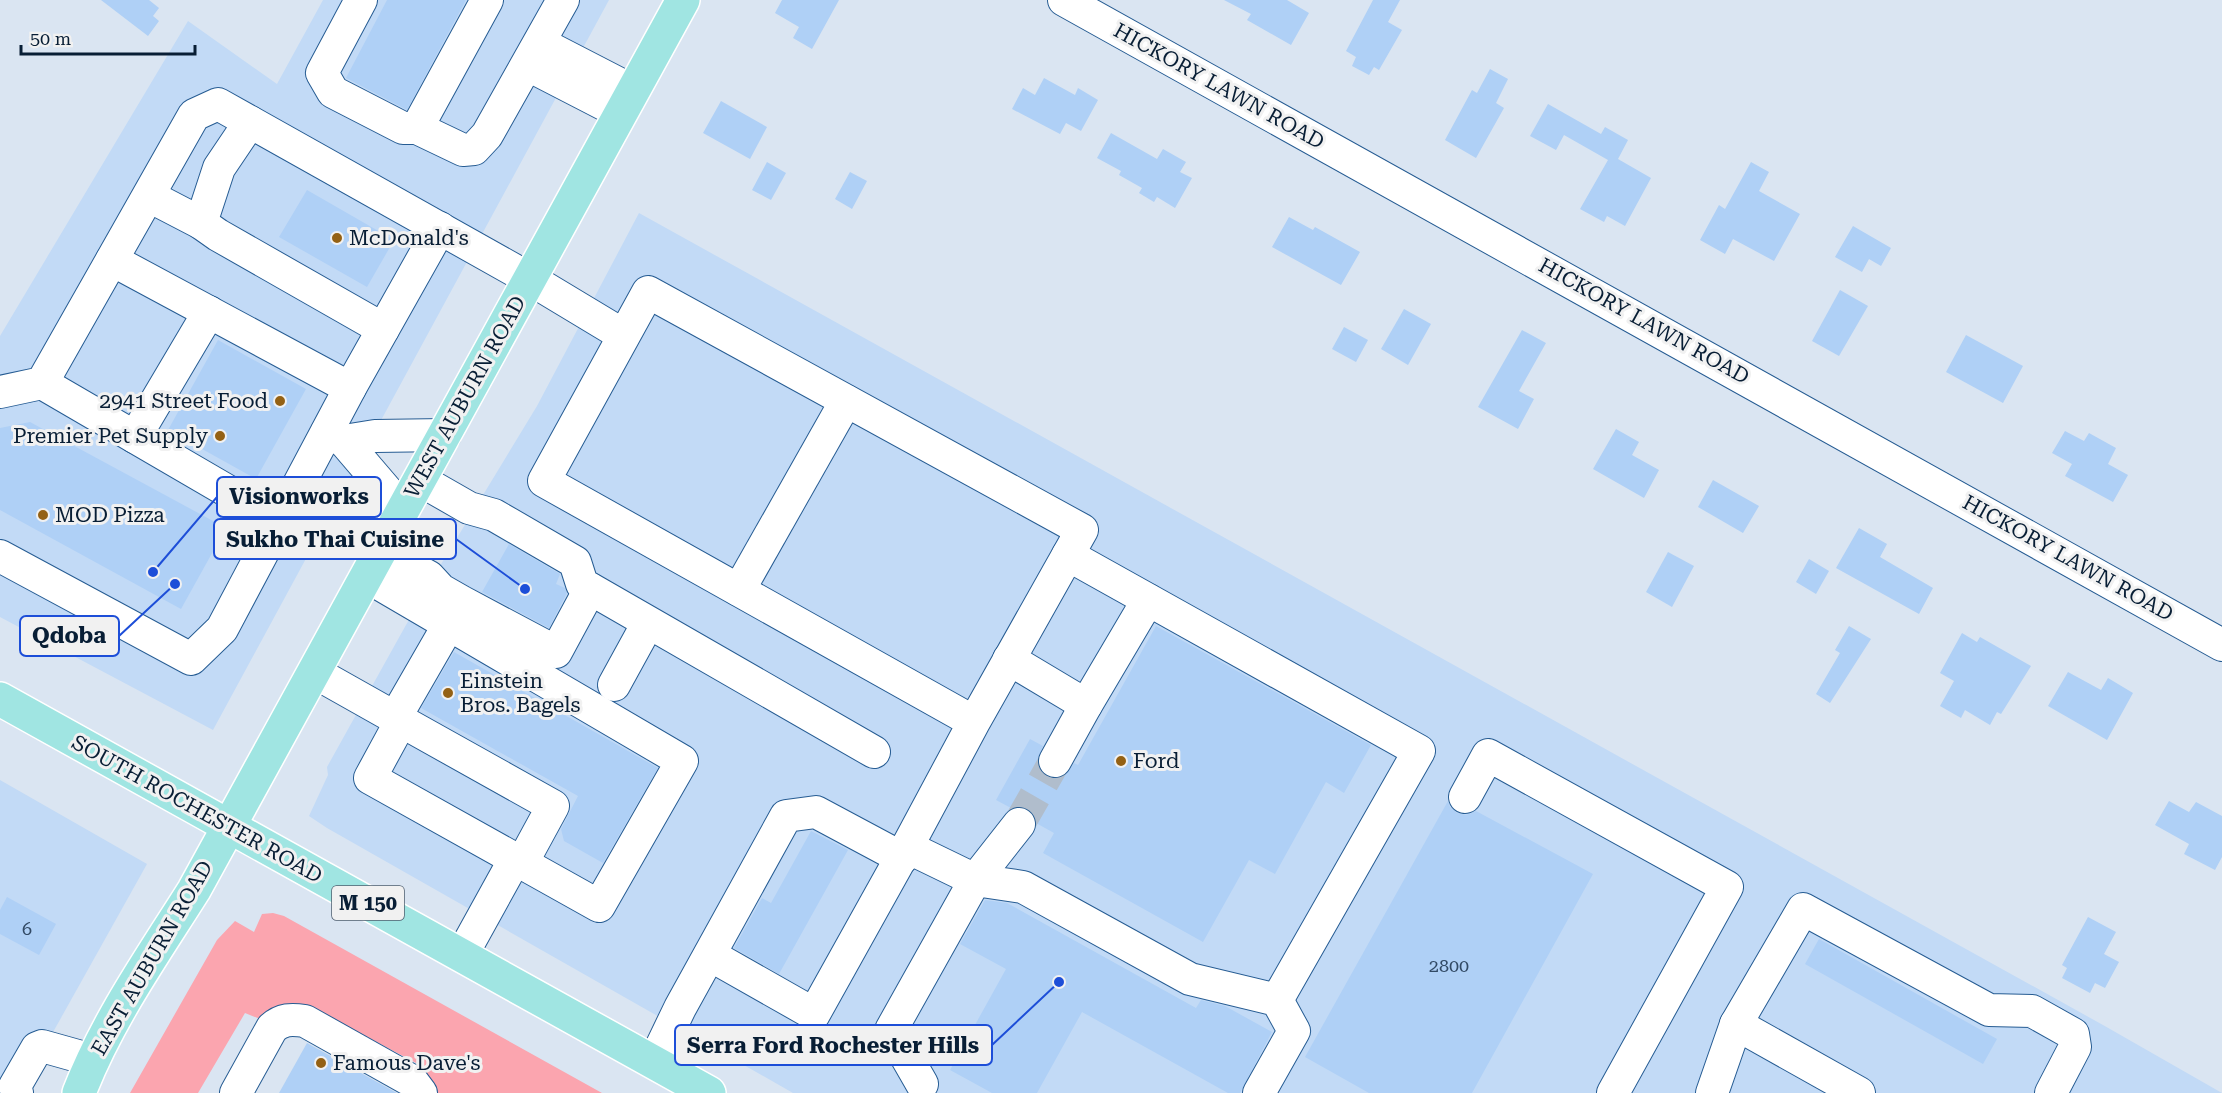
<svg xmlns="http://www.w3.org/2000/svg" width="2222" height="1093" viewBox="0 0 2222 1093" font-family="'Roboto Serif',serif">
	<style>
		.built { fill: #c2daf6 }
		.green { fill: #fba5af }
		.building { fill: #afd0f6 }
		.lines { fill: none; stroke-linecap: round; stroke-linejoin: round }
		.minor-tunnel { stroke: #b0bdcc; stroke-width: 32; stroke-dasharray: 32 16; stroke-linecap: butt }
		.minor-casing { stroke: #265c93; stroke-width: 34 }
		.major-casing { stroke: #fff; stroke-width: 36 }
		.minor { stroke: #fff; stroke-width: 32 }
		.major { stroke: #a0e5e2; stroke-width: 33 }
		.poi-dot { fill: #946114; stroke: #f1f1f1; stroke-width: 2 }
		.labels { text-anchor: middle; stroke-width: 6; stroke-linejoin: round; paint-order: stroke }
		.number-label { font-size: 18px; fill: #324a65 }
		.shield { fill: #f1f1f1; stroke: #4e5d6d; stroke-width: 1.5 }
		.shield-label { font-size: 20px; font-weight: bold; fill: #081e35 }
		.street-label { font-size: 21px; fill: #081e35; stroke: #f1f1f1 }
		.poi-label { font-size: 21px; fill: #081e35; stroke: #f1f1f1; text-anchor: start }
		.leader { fill: none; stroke: #1d4ed8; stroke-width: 2 }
		.callout-dot { fill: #1d4ed8; stroke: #f1f1f1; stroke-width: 2 }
		.callout { fill: #f1f1f1; stroke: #1d4ed8; stroke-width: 2 }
		.callout-label { font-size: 22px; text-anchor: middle; font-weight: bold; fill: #081e35 }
	</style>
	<rect width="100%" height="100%" fill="#dae5f2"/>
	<!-- built -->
	<g class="built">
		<polygon points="323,0 609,0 213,730 0,617 0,336 188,21 277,84"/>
		<polygon points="639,213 2103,1025 2222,1093 793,1093 327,828 309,816 328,775 327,767 426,589 537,406"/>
		<polygon points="0,780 147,864 19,1093 0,1093"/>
	</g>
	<!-- green -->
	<polygon class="green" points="273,913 284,916 602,1093 437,1093 418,1064 316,1010 294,1004 281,1007 260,1019 245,1013 198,1093 130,1093 217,940 235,921 254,932 262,914"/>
	<!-- building -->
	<g class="building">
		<polygon points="101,0 149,0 159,8 153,16 159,21 148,36"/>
		<polygon points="387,0 466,0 407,110 346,78"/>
		<polygon points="782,0 839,0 812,49 793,38 799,27 775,13"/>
		<polygon points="1224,0 1287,0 1309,13 1291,45 1247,20 1251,14"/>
		<polygon points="1373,0 1400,0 1388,22 1402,30 1379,70 1374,67 1369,75 1352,66 1356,57 1346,51"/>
		<polygon points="1490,69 1508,79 1496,103 1504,108 1476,158 1445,140 1472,90 1477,93"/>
		<polygon points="1044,78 1075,95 1078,88 1098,100 1081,131 1066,123 1060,134 1012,109 1023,88 1035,95"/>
		<polygon points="721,101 767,127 750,159 703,133"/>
		<polygon points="1548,104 1601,134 1605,127 1628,140 1618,159 1651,178 1625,226 1607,216 1604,222 1580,209 1608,160 1564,135 1556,150 1530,136"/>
		<polygon points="1111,133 1157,159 1163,149 1186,162 1180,172 1192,178 1175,208 1157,197 1154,202 1139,193 1142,188 1119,175 1121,171 1097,158"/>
		<polygon points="767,162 786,173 771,200 752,190"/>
		<polygon points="1751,162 1769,172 1759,191 1800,214 1774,261 1733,239 1725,254 1700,240 1719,205 1725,209"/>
		<polygon points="850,172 867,181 852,209 835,199"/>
		<polygon points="307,190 394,240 367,287 279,237"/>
		<polygon points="1289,217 1313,230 1315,227 1360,252 1341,285 1272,247"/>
		<polygon points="1853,226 1891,248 1881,266 1869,259 1862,272 1835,257"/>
		<polygon points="1840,290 1868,306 1839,356 1812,341"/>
		<polygon points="1404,309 1431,324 1408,365 1381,349"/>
		<polygon points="1344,327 1368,340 1356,362 1332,349"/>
		<polygon points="1522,330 1546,343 1519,391 1534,399 1518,429 1478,407"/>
		<polygon points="1966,335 2023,366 2003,403 1946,372"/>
		<polygon points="218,340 306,389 256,479 168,430"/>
		<polygon points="30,422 226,528 181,609 0,510 0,428"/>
		<polygon points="1616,429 1639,442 1632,455 1659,470 1644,498 1593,469"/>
		<polygon points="2065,431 2084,441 2089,433 2116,448 2108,464 2128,475 2113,502 2065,476 2072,464 2052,453"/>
		<polygon points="1713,480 1759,506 1743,533 1698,507"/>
		<polygon points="1859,528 1887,544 1880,557 1933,588 1919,614 1836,568"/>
		<polygon points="509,544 560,574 556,584 565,588 567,593 549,628 482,592"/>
		<polygon points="1668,552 1694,566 1672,607 1646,592"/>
		<polygon points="1809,559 1829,571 1816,594 1796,582"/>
		<polygon points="1156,626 1371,745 1344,793 1326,782 1275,874 1249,860 1203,942 1043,853 1054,833 1036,823 1035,817 1030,810 1021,806 1011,808 996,800 1030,739 1043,746 1037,762 1040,771 1046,776 1055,779 1064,777 1074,763 1078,765"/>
		<polygon points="1849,626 1871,639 1830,703 1816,694 1840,653 1835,650"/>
		<polygon points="1962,633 1977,642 1980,637 2031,666 2001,714 1997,712 1990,725 1965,710 1961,718 1940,706 1954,681 1940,673"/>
		<polygon points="454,652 658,768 603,863 564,841 561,829 578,796 421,708"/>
		<polygon points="2068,672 2101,690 2108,678 2133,693 2107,740 2048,706"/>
		<polygon points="1448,801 1450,807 1457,813 1466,815 1476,811 1593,874 1472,1093 1369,1093 1305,1057"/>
		<polygon points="2169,801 2189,812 2196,802 2222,816 2222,857 2215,870 2184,854 2189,844 2155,825"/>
		<polygon points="811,831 848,850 779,974 734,948 762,898 771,903"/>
		<polygon points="7,897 56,924 39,955 0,934 0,910"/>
		<polygon points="985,900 1007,903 1196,1008 1201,1000 1225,1006 1272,1032 1240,1093 1228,1093 1082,1012 1037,1093 992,1093 950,1070 1006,969 960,944"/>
		<polygon points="2088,917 2116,932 2104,954 2119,962 2105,988 2095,983 2090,993 2062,978 2067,968 2062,965"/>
		<polygon points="1819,939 1997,1039 1983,1064 1805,964"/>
		<polygon points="307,1043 397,1093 279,1093"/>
	</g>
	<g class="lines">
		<!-- minor-tunnel -->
		<polyline class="minor-tunnel" points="1019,824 1055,761"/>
		<!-- minor casing -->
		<g class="minor-casing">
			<g id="minor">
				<polyline points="361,0 322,73 333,92 403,128 417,128"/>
				<polyline points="487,0 417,128 463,150 474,149 487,135 563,0"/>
				<polyline points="1064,0 2222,645"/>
				<polyline points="540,43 633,91"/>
				<polyline points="528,65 621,113"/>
				<polyline points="250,122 219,168 201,223 218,235 383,329"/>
				<polyline points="149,196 201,223"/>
				<polyline points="112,260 350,388"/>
				<polyline points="42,383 279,521"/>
				<polyline points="0,392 42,383 194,115 218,104 530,279 623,335"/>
				<polyline points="327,432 344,441 403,510"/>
				<polyline points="135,437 209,312"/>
				<polyline points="344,441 375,436 445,435"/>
				<polyline points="420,480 469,508 494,515 575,562 582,584 874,752"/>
				<polyline points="380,550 429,577 441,590 462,602 556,652 590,589"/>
				<polyline points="1068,555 1419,751 1277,1000"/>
				<polyline points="0,556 191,659 222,629 350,388 440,228"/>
				<polyline points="739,590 846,401"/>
				<polyline points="1009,659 1086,705 1148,600"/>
				<polyline points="314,672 401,721 370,778 599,906 682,761 366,576"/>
				<polyline points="614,685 648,623"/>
				<polyline points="395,718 459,607"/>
				<polyline points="401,721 553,806 522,863"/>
				<polyline points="974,722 544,481 648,292 1082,530 974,722 907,847 975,880 1023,887 1190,979 1277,1000 1294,1031 1259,1093"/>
				<polyline points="1055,761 1086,705"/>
				<polyline points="1465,797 1488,755 1727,887 1613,1093"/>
				<polyline points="462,955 515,859"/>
				<polyline points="710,955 814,1014 907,847"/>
				<polyline points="1736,1024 1803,909 1989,1010 2032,1011 2073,1034 2075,1047 2051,1093"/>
				<polyline points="654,1062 680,1008 786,816 816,812 902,858"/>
				<polyline points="922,1084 891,1030 975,880 1019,824"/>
				<polyline points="17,1093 15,1086 37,1048 42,1046 92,1060"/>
				<path d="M236,1093L272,1028C282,1019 291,1019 305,1021L412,1081L421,1093"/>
				<polyline points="1712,1093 1736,1024 1859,1093"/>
			</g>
		</g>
		<!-- major casing -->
		<g class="major-casing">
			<g id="major">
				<polyline points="0,699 709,1093"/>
				<path d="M79,1093C107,1020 153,955 194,890L683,0"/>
			</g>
		</g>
		<!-- minor -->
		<use href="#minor" class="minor"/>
		<!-- major -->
		<use href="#major" class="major"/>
	</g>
	<!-- markers -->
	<g class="poi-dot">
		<circle cx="337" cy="238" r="6"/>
		<circle cx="280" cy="401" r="6"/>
		<circle cx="220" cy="436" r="6"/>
		<circle cx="43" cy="515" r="6"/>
		<circle cx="448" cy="693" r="6"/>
		<circle cx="1121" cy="761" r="6"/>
		<circle cx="321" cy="1063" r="6"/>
	</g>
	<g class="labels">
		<!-- number labels -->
		<g class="number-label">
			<text x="27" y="935">6</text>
			<text x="1449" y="972">2800</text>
		</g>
		<!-- shield labels -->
		<rect class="shield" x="332" y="886" width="72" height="34" rx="4.5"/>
		<g class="shield-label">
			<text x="368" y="910">M 150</text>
		</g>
		<!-- street labels -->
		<g class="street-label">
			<text transform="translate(1219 86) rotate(29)" y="7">HICKORY LAWN ROAD</text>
			<text transform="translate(1644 321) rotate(29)" y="7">HICKORY LAWN ROAD</text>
			<text transform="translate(465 397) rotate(-61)" y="7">WEST AUBURN ROAD</text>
			<text transform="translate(2068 558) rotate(29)" y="7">HICKORY LAWN ROAD</text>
			<text transform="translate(197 809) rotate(29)" y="7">SOUTH ROCHESTER ROAD</text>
			<text transform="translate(152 958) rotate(-60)" y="7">EAST AUBURN ROAD</text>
		</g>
		<!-- poi labels -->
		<g class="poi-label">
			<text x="349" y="245">McDonald's</text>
			<text x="268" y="408" text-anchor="end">2941 Street Food</text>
			<text x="208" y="443" text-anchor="end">Premier Pet Supply</text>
			<text x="55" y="522">MOD Pizza</text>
			<text x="460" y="688">Einstein<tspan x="460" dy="24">Bros. Bagels</tspan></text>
			<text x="1133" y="768">Ford</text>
			<text x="333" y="1070">Famous Dave's</text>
		</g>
	</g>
	<!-- callouts -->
	<path class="leader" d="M153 572L217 497M525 589L456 539M175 584L119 636M1059 982L992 1045"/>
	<g class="callout-dot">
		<circle cx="153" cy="572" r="6"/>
		<circle cx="525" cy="589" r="6"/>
		<circle cx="175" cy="584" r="6"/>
		<circle cx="1059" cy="982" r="6"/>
	</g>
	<g class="callout">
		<rect x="217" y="477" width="164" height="40" rx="6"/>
		<rect x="214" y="519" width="242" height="40" rx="6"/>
		<rect x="20" y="616" width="99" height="40" rx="6"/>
		<rect x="675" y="1025" width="317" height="40" rx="6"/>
	</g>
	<g class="callout-label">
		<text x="299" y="504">Visionworks</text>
		<text x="335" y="547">Sukho Thai Cuisine</text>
		<text x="69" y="643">Qdoba</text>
		<text x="833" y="1053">Serra Ford Rochester Hills</text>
	</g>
	<!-- scale -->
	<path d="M21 45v9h174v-9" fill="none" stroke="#081e35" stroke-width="3"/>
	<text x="30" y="45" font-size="18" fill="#081e35" stroke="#f1f1f1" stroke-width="4.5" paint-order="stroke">50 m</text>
</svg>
